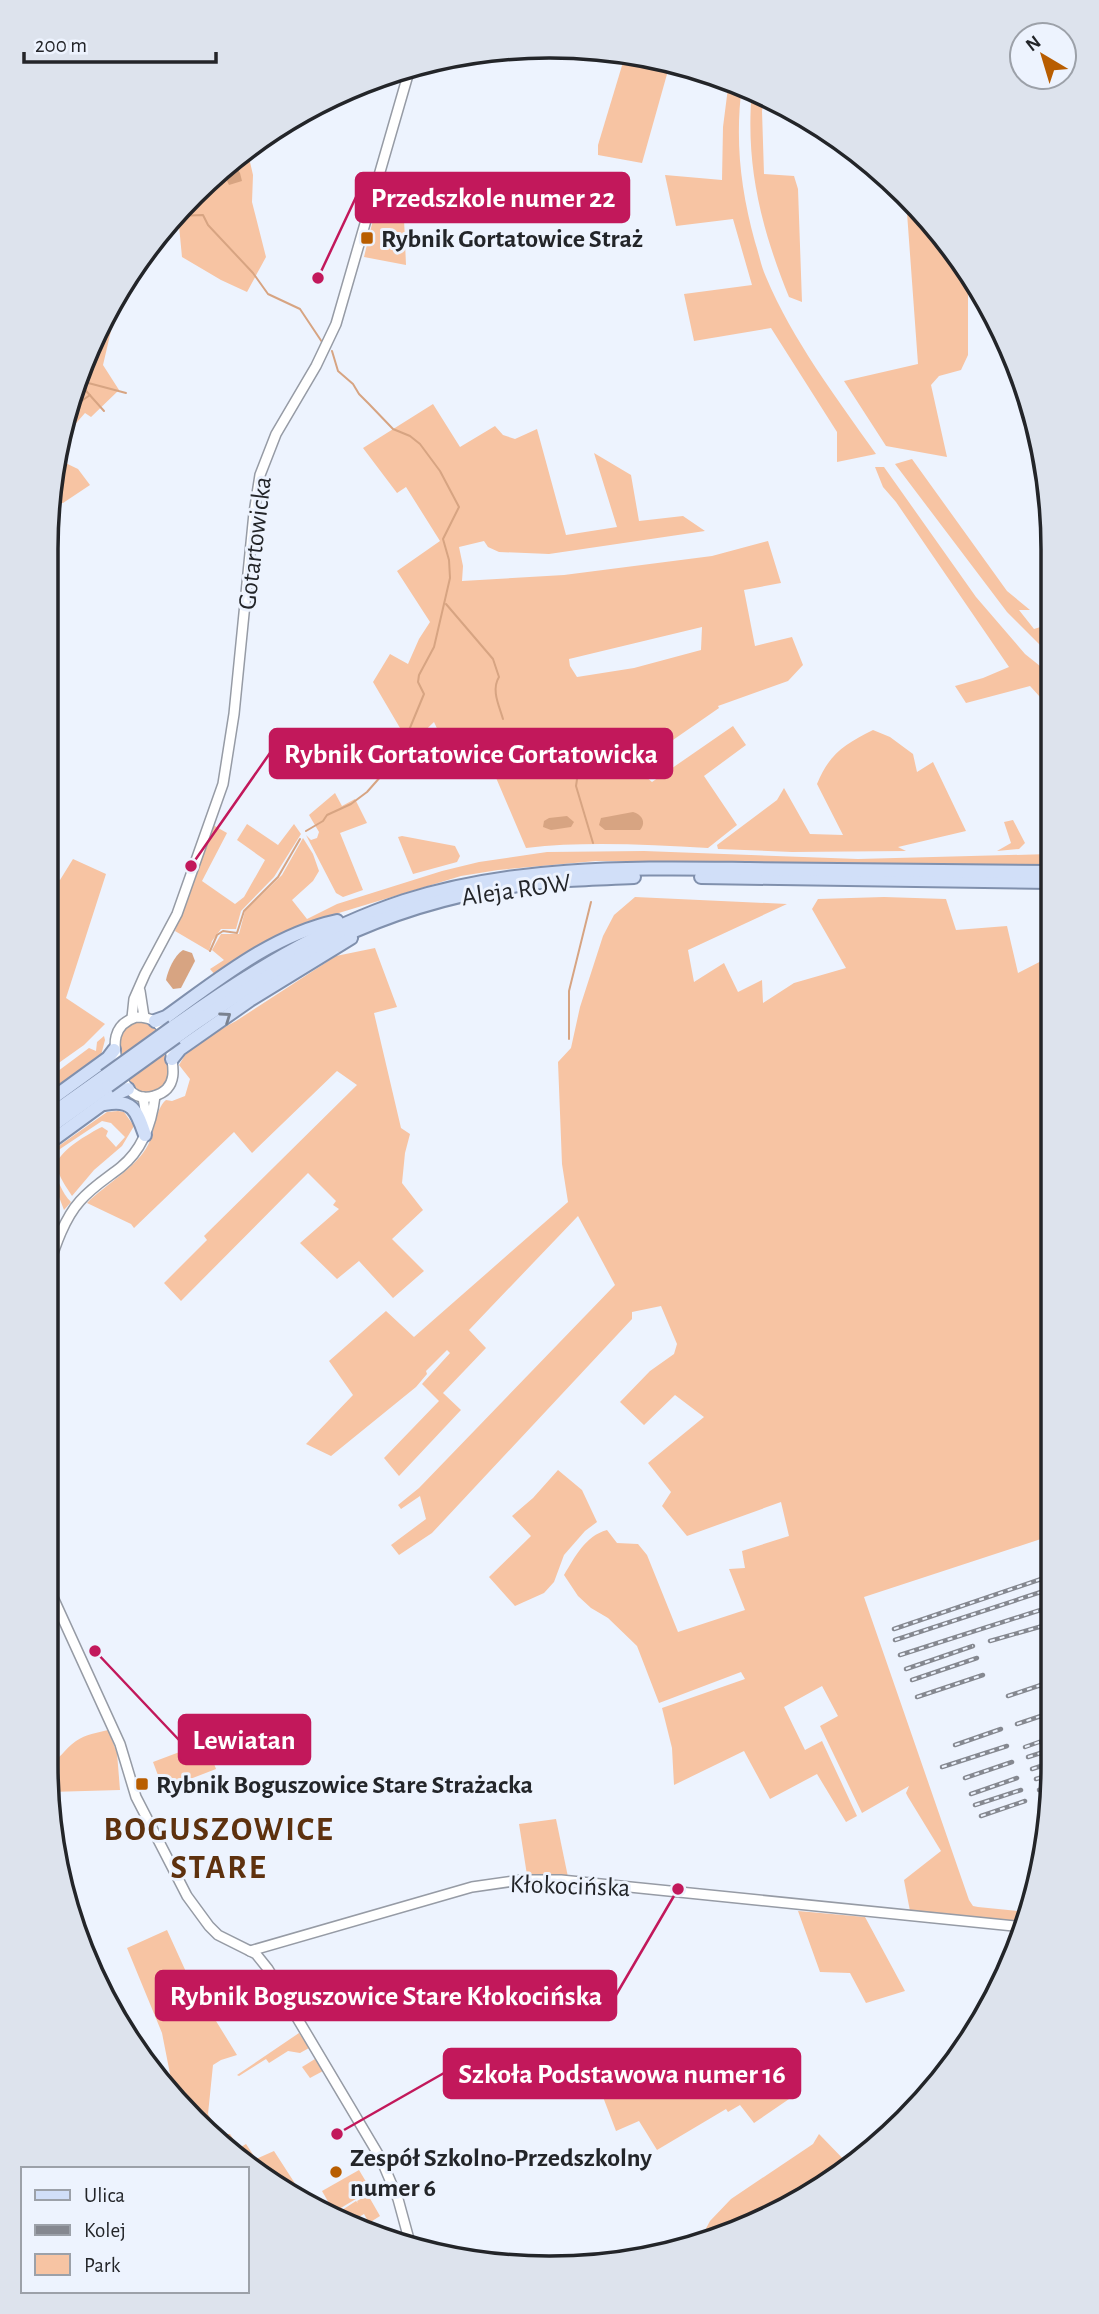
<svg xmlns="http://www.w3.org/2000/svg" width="1099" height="2314" viewBox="0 0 1099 2314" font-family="'Alegreya Sans',sans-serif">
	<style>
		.green { fill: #f7c4a3; fill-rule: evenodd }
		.water { fill: #d7a482 }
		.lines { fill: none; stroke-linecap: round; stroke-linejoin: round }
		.stream { stroke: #d7a482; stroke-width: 2 }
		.minor-casing { stroke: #969ba5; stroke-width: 12 }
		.major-casing { stroke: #8090ad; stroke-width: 16 }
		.minor { stroke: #fff; stroke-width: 9 }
		.major { stroke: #d1dff8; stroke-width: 12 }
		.rail-casing { stroke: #858890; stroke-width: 4.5 }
		.rail { stroke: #edf3fe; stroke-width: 2; stroke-dasharray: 5; stroke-linecap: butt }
		.major-bridge-casing { stroke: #8090ad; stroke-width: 16; stroke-linecap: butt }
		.major-bridge { stroke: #d1dff8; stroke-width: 12 }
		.oneway { stroke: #7a8290 }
		.poi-dot { fill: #b85d00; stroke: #edf3fe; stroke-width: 2.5 }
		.labels { text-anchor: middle; stroke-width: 6; stroke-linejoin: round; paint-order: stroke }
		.poi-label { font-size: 26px; font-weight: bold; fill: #232529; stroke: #edf3fe; text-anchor: start }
		.street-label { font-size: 26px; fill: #232529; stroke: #edf3fe }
		.district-label { font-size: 33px; font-weight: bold; letter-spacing: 2px; fill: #5e310e; stroke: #edf3fe }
		.rim { fill: none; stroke: #232529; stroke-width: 3.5 }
		.leader { fill: none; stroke: #c2185b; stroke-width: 2.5 }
		.callout-dot { fill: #c2185b; stroke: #edf3fe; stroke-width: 2.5 }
		.callout { fill: #c2185b; stroke: #c2185b; stroke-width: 2.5 }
		.callout-label { font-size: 28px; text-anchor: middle; font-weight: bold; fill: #fff }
	</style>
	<rect width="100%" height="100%" fill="#edf3fe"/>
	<!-- green -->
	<g class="green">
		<polygon points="624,59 669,67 642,163 598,155 598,145"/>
		<path d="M729,80L742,84C735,140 740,187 755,242C759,254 761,266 766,277C793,341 836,397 876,454L837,462V432L771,328L694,341L684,294L752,285L733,219L676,226L665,175L722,180L723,127Z"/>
		<path d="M752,90L764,96L762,111L764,174L794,176L798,189L802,302L789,297C761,228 745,164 752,90Z"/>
		<polygon points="247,149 253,175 252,202 266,257 247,292 221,280 182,257 178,215 176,214 193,193"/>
		<polygon points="399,196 400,219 404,219 406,265 364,257 378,199"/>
		<polygon points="906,199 949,242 968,275 968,355 961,370 939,376 931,385 947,457 886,446 844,381 918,364"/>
		<polygon points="121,288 103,365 119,390 91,417 85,413 57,445 84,356"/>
		<path d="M433,404L460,447L495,426L503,435L515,439L537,429L566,535L617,527L594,453L631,475L639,521L683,516L705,531L549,554L499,552L488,547L484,541L459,547L463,566L462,581L564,575L712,556L768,541L781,583L744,590L755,646L792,637L803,665L788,681L718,706L719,708L637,765L639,771L652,782L733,726L746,745L704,776L737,825L708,848C647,845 587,841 526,848L485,752L454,765L434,722L410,745L373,682L390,654L408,664L419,639L430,622L397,571L440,541L406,487L397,493L363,448ZM702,627L701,650L634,668L577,677L570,666L569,659Z"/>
		<polygon points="55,458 78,469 90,485 63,503 54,503 50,506"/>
		<polygon points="912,459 1007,591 1030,610 1019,610 1034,629 1050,624 1050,655 1007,612 895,464"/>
		<polygon points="875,467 884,467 976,597 1025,654 1050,674 1050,708 1030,686 966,703 955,686 983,678 1009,667 896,502 883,487"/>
		<path d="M873,730L890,737L913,754L917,772L933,762L966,831L898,847L906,851L792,852L718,849L717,845L777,800L784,788L810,834L843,835L817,784C829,754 845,744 873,730Z"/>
		<polygon points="335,793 342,806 355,799 367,823 340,833 363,890 343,897 336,893 306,835 311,840 317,838 319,832 309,815"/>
		<polygon points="1013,820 1025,843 1019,849 997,851 1011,843 1004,822"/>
		<polygon points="247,824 278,845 294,824 301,834 274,877 241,911 236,929 221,929 212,941 209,951 175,931 213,825 227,833 202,881 235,904 244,897 265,860 237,840"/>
		<polygon points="402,836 455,846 460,856 457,862 413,874 398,837"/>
		<polygon points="303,838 313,854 319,871 313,881 292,900 307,919 337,904 442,871 479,862 547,852 644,851 858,859 1050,854 1050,866 596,861 498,870 461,876 309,922 253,949 216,976 210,969 224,960 212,950 221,934 239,934 245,911 282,875"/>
		<polygon points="73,859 106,874 66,998 105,1024 84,1045 46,1072 46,871 60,880"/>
		<path d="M635,897L787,904L688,950L694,982L724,963L738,992L762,980L763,1003L794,983L846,968L812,909L818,899L884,897L946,899L956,930L1007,926L1018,973L1051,956L1053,1535L864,1597L969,1900L973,1906L978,1907L1018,1911L1022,1920H1026L1024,1927L910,1911L904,1880L941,1851L908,1797L906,1793L909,1786L862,1813L820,1726L838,1716L822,1686L784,1707L805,1750L822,1741L857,1816L846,1822L817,1774L770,1799L744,1751L674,1785L672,1748L662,1708L745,1679L741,1672L659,1703L637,1646L608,1618L591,1608L578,1596L564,1575C575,1557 585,1536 607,1530L617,1543L638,1544L647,1555L678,1632L745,1610L729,1569L745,1568L742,1551L789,1536L781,1502L687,1536L662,1506L671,1492L648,1463L704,1417L675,1395L644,1425L620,1402L650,1371L674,1354L677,1344L661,1306L632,1312V1319L432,1533L399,1555L391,1545L426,1519L420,1496L401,1509L398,1505L419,1488L615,1285L578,1216L469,1330L486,1348L443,1393L461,1410L399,1476L384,1458L439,1401L422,1384L450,1353L447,1350L426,1371L427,1374L416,1387L331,1456L306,1444L353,1395L329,1361L386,1311L414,1337L568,1202L562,1164L558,1062L571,1048L580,1007L603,936L614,915Z"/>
		<path d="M375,948L397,1007L374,1013L401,1128L410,1134L405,1153L402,1183L423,1210L392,1239L424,1271L393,1298L359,1261L337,1279L300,1243L339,1209L333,1205L336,1201L308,1173L181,1301L164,1283L207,1240L204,1236L357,1085L337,1071L252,1153L234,1132L134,1228L131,1224L87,1203C105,1185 137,1167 148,1145C155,1132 155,1109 166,1100L172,1101L185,1096L190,1079L179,1065L185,1055L203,1039L236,1021L336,956Z"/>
		<path d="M137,1021L147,1022L158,1029L120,1057C117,1040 121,1027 137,1021Z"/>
		<polygon points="104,1036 105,1040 100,1059 46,1098 46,1080 89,1048 96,1051 97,1042"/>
		<path d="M166,1053C177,1086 151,1108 127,1081Z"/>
		<path d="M118,1111L124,1112L134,1126L122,1146L94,1170L72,1196C67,1188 58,1176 57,1166C55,1153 91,1132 102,1127L108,1131L106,1136L116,1147L125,1137L111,1123L102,1121L60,1149L50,1161H46V1155L107,1112Z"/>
		<path d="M46,1169H50C59,1178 61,1193 71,1202L64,1210L51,1176L46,1179Z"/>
		<polygon points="558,1470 582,1490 597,1522 585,1531 564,1555 554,1582 544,1593 515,1606 489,1577 531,1536 512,1516 533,1498"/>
		<path d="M108,1730L117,1753L120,1790L50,1792L46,1764C60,1761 64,1749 76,1741C86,1734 97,1733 108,1730Z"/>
		<polygon points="206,1742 216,1769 172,1786 168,1775 159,1778 153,1762"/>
		<polygon points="556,1819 568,1877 527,1875 519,1824"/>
		<polygon points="798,1911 865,1917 905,1991 866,2003 850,1973 820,1972"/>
		<polygon points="167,1930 187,1974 237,2055 221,2060 213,2065 208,2114 220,2134 230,2134 239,2148 246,2144 256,2159 274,2151 296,2185 287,2191 290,2196 217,2144 179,2103 172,2084 162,2033 127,1948"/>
		<polygon points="299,2033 309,2048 300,2053 288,2051 269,2063 266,2059 239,2076 237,2075"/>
		<polygon points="729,2056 740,2077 772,2060 792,2097 754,2123 740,2105 728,2112 726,2109 657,2150 639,2121 616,2131 603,2097 602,2089 642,2069 659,2097"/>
		<polygon points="315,2059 323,2071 310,2078 302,2067"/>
		<path d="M819,2134L851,2167L817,2189L814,2187C791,2217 736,2227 701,2238L710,2221L731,2199L813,2144Z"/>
		<polygon points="359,2170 371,2190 334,2212 322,2191"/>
		<polygon points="368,2195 380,2216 369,2223 364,2214 352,2221 336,2214 356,2201 358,2203 357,2201"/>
	</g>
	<!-- water -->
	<g class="water">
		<polygon points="232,161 240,173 242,181 229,185 222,170"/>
		<path d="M633,812C641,814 647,822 640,830H605L599,825L601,818Z"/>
		<polygon points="567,816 574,822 571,827 551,830 543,827 544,821 549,818"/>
		<path d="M183,950L192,953L195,961L181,988L173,989L166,980C168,970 174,956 183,950Z"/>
	</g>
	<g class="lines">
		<!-- stream -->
		<g class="stream">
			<polyline points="219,172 221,181 225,179"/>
			<polyline points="175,216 203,215 208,225 253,273 268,294 300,309 322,342"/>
			<path d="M81,367L87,360L90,351C110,345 111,323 116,306L113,301"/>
			<polyline points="77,380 126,393"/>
			<polyline points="79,383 104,411"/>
			<polyline points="70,420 80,402 90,395"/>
			<path d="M446,604L493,659L499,677C491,690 499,705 503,719"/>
			<polyline points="579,766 576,786 593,843"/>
			<polyline points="306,831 323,821 327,815 351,804 367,792 382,775 407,735 424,694 418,682 419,675 434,647 450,578 449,560 443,539 459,507 440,471 420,444 410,436 393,429 369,404 359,394 353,384 338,371 332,351"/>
			<polyline points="210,951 217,935 223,931 237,933 244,911 278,877 300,839"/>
			<polyline points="569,1039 569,991 591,902"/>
		</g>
		<!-- minor casing -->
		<g class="minor-casing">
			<g id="minor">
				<polyline points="140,991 144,1017"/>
				<path d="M136,1017C144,1017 151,1018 157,1023C164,1029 166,1038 169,1046C174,1066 179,1089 154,1096C132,1103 122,1082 118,1065C113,1044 112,1025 136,1017Z"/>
				<polyline points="132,1018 134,999 145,974 177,914 223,784 234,714 254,513 260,475 276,434 316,366 336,324 410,68"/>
				<polyline points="143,1097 147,1123"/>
				<path d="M46,1274C54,1250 63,1220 80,1201C92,1187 107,1178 121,1167C143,1149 152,1122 155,1096"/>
				<polyline points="46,1582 120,1744 136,1797 187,1896 209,1926 218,1935 256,1954 268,1969 381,2159 398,2199 410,2243"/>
				<polyline points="250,1951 472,1887 521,1880 561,1880 1024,1927"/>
			</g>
		</g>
		<!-- major casing -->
		<g class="major-casing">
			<g id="major">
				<polyline points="701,877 1050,882"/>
				<path d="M155,1021L166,1017C219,979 272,935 337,921"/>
				<path d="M173,1027C246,975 319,929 404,901C517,865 633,868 749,869C850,870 950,871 1050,872"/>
				<path d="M176,1037C284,960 378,906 512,886C552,879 593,879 634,877"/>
				<polyline points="172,1059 180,1049 250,1000 351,938"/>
				<polyline points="46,1103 108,1058 114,1050"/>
				<path d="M105,1104C133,1098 137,1112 145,1135"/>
				<polyline points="46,1118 105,1076"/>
				<polyline points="46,1130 108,1086"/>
				<polyline points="46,1145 116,1094 128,1089"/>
			</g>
		</g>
		<!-- minor -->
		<use href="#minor" class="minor"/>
		<!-- major -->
		<use href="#major" class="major"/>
		<!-- rail casing -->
		<g class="rail-casing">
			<g id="rail">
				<polyline points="894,1629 1053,1575"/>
				<polyline points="895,1640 1053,1588"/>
				<polyline points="990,1641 1053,1623"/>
				<polyline points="900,1655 1053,1606"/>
				<polyline points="906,1669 973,1646"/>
				<polyline points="912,1680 977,1658"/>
				<polyline points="1008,1696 1053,1681"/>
				<polyline points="917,1697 983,1675"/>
				<polyline points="1017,1724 1053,1712"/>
				<polyline points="955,1745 1001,1729"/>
				<polyline points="1025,1747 1053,1737"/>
				<polyline points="1028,1757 1053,1749"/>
				<polyline points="942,1767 1007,1746"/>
				<polyline points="1032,1769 1053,1762"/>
				<polyline points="965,1778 1012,1762"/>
				<polyline points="1036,1779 1053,1774"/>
				<polyline points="1039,1790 1051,1786"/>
				<polyline points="971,1794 1017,1778"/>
				<polyline points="975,1805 1021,1790"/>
				<polyline points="981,1816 1025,1801"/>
			</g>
		</g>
		<!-- rail -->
		<use href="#rail" class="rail"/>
		<!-- major-bridge casing -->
		<g class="major-bridge-casing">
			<g id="major-bridge">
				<polyline points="105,1076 173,1027"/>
				<polyline points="108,1086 176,1037"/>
			</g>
		</g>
		<!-- major-bridge -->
		<use href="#major-bridge" class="major-bridge"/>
	</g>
	<!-- one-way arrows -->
	<defs><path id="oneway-chevron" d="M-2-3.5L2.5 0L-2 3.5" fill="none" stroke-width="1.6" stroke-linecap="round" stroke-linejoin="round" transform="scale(1.75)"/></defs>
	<use class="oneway" href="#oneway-chevron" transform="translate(226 1017) rotate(-35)"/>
	<!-- markers -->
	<g class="poi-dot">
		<rect x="360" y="231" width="14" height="14" rx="3.5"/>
		<rect x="135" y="1777" width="14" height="14" rx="3.5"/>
		<circle cx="336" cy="2172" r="7"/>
	</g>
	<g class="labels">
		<!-- poi labels -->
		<g class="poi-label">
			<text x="381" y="247">Rybnik Gortatowice Straż</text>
			<text x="156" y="1793">Rybnik Boguszowice Stare Strażacka</text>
			<text x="350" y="2166">Zespół Szkolno-Przedszkolny<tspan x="350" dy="30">numer 6</tspan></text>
		</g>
		<!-- street labels -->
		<g class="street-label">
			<text transform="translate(254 543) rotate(-83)" y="9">Gotartowicka</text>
			<text transform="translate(516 889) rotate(-8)" y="9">Aleja ROW</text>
			<text transform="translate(570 1885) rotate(2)" y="9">Kłokocińska</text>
		</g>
		<!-- district labels -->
		<g class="district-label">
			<text x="219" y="1840">BOGUSZOWICE<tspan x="219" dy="38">STARE</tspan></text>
		</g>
	</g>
	<!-- crop -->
	<path d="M0 0H1099V2314H0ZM549 58H550A491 491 0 0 1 1041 549V1765A491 491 0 0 1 550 2256H549A491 491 0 0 1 58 1765V549A491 491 0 0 1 549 58Z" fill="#dde3ed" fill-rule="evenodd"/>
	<path class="rim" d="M549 58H550A491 491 0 0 1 1041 549V1765A491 491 0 0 1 550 2256H549A491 491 0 0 1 58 1765V549A491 491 0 0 1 549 58Z"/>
	<!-- callouts -->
	<path class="leader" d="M318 278L356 197M191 866L270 753M95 1651L179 1740M678 1889L616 1995M337 2134L444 2073"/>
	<g class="callout-dot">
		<circle cx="318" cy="278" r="7"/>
		<circle cx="191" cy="866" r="7"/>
		<circle cx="95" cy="1651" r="7"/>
		<circle cx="678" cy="1889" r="7"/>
		<circle cx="337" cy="2134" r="7"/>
	</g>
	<g class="callout">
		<rect x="356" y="173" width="273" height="49" rx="7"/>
		<rect x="270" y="729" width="402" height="49" rx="7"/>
		<rect x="179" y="1715" width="131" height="49" rx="7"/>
		<rect x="156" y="1971" width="460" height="49" rx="7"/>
		<rect x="444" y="2049" width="356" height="49" rx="7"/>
	</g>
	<g class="callout-label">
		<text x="493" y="207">Przedszkole numer 22</text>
		<text x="471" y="763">Rybnik Gortatowice Gortatowicka</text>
		<text x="244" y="1749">Lewiatan</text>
		<text x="386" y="2005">Rybnik Boguszowice Stare Kłokocińska</text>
		<text x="622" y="2083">Szkoła Podstawowa numer 16</text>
	</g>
	<!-- legend -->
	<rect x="21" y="2167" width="228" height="126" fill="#edf3fe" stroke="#9ca1a9" stroke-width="2"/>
	<rect x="35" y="2190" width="35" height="10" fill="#d1dff8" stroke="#9ca1a9" stroke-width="2"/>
	<text x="84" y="2202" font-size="21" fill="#232529">Ulica</text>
	<rect x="35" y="2225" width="35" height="10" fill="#858890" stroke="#9ca1a9" stroke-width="2"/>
	<text x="84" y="2237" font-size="21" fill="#232529">Kolej</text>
	<rect x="35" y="2254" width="35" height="21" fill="#f7c4a3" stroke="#9ca1a9" stroke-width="2"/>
	<text x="84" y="2272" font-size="21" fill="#232529">Park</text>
	<!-- north arrow -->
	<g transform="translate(1043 56) rotate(322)"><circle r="33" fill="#edf3fe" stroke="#9ca1a9" stroke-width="2"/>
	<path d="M0-5L12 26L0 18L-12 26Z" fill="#b85d00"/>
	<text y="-10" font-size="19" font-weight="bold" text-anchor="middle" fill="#232529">N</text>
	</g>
	<!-- scale -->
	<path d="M24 52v10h192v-10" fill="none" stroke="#232529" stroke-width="3.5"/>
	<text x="35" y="52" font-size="21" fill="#232529" stroke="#edf3fe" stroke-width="5" paint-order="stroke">200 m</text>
</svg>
